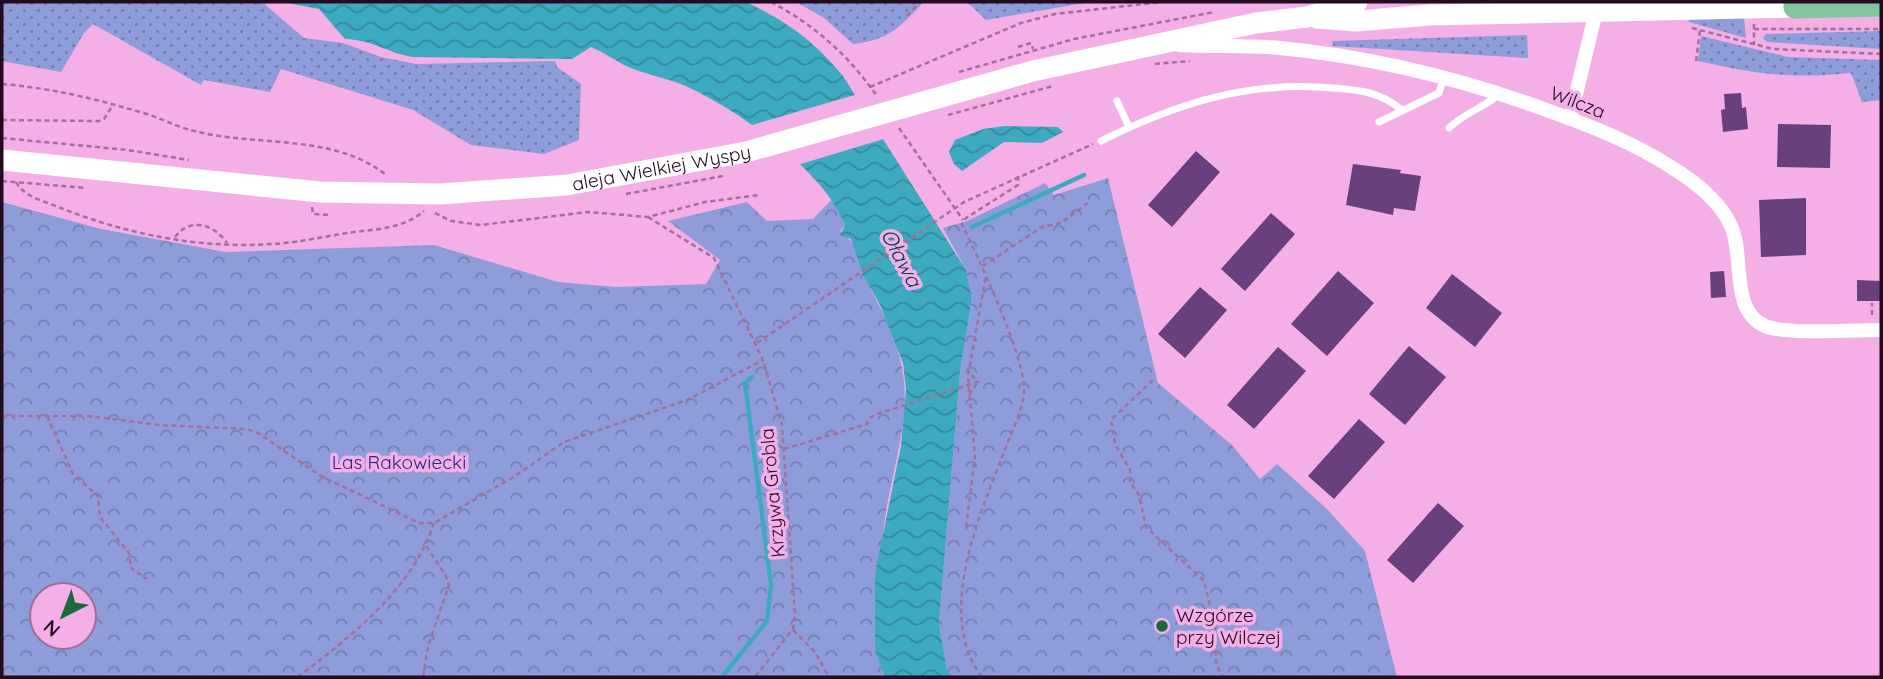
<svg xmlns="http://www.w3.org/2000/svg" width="1883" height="679" viewBox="0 0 1883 679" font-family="Quicksand,sans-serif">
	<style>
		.grass { fill: url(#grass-dots) }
		.forest { fill: url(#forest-crowns); fill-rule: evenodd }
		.water { fill: url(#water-waves) }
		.pier { fill: #f3afe6 }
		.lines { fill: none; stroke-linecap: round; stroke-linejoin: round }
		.stream { stroke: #3eaac0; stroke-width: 4.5 }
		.building { fill: #68407d }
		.path { stroke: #a3709a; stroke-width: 2.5; stroke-dasharray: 5 3.5; stroke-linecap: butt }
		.service { stroke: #fff; stroke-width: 7 }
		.minor { stroke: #fff; stroke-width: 14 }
		.secondary { stroke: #fff; stroke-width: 21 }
		.primary { stroke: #83c59e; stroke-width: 23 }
		.poi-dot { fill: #196b3c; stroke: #f3afe6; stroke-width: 2.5 }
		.labels { text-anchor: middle; stroke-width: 7; stroke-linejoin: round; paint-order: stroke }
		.street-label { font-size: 19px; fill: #230b20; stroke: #f3afe6 }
		.park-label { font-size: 19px; fill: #242888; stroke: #f3afe6 }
		.poi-label { font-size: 19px; fill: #230b20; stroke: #f3afe6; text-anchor: start }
		.water-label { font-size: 21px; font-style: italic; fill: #00434e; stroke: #f3afe6 }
	</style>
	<defs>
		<pattern id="grass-dots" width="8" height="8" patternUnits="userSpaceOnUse" patternTransform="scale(1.75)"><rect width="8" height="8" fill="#8e9dda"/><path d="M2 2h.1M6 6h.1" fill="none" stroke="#747eb0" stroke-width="1.8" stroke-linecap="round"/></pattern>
		<pattern id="forest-crowns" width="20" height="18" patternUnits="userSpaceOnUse" patternTransform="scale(1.75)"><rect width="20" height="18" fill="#8e9dda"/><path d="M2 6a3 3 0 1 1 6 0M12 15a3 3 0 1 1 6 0" fill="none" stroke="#747eb0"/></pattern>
		<pattern id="water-waves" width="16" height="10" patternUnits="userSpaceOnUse" patternTransform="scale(1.75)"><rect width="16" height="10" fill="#3eaac0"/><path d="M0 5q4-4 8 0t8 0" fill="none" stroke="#34899c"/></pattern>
	</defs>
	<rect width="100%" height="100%" fill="#f3afe6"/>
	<!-- grass -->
	<g class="grass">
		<polygon points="2,2 262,2 304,38 343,43 381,57 416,64 555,61 557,67 581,84 579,140 544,154 471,145 413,110 281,69 270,92 204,80 201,85 93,24 84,33 61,72 2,61"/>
		<path d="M796,2H924C899,27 890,40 853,44L824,18Z"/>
		<polygon points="967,2 1091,2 986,20"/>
		<polygon points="1744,17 1746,38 1689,22 1688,19"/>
		<polygon points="1881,31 1881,49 1767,42 1763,38 1766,34"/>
		<polygon points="1527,35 1528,58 1333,46 1332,41"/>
		<path d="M1701,36L1788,57L1881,60V100L1862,102L1851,73C1792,79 1754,74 1698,61Z"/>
	</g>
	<!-- forest -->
	<g class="forest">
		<polygon points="1108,178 1158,383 1232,445 1260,479 1277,464 1327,509 1365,551 1397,677 952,677 947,670 939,624 960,372 972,298 966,270 943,228 967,221 1045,183 1054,195"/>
		<path d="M831,200L839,209L845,225L840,231C862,246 862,274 874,296C925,389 901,423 885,518C881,543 881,569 879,593C877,628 872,644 885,677H2V202L101,229L226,252L434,245L558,282L616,287L706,284L720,260L668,221L747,202L767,221L813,219ZM42,595H84V637H42Z"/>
	</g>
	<!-- water -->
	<g class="water">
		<path d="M282,2H746C788,22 813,40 843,76L966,270L972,298L960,372L939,624L947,670L952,677H885L875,651V573L901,446L906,390L903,363L880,305L864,277L851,239L840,235L845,225C825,172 741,112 690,88C669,78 645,75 624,65C613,59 603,52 591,47L572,59L413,57C387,53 374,40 345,39L319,9Z"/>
		<polygon points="1005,126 1058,127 1063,132 1042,143 1004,142 962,171 954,164 949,152 955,140 983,129"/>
	</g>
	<!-- pier -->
	<polygon class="pier" points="858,94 887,138 794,166 745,127"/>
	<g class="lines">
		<!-- stream -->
		<g class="stream">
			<polyline points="972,227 1084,175"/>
			<polyline points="722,677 767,621 771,585 745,383 752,377"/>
		</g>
	</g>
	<!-- building -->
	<g class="building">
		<polygon points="1741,93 1742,108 1746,107 1748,129 1723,132 1721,110 1725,109 1724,94"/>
		<polygon points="1778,124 1831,125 1830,168 1777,167"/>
		<polygon points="1196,151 1220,172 1172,227 1148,205"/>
		<polygon points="1353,164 1401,170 1400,173 1421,176 1415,211 1394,208 1393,215 1346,205"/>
		<polygon points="1806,198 1806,255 1761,257 1759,200"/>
		<polygon points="1271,213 1295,234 1245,291 1221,269"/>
		<polygon points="1338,271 1374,303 1327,356 1291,324"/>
		<polygon points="1724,271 1726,297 1711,298 1710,272"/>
		<polygon points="1452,274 1502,313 1475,347 1426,308"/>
		<polygon points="1857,280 1881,281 1881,301 1857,301"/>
		<polygon points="1200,287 1227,310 1185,358 1158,334"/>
		<polygon points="1409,346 1446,377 1405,425 1369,394"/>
		<polygon points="1278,347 1306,371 1254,429 1227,405"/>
		<polygon points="1359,419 1385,442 1334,499 1308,476"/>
		<polygon points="1438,503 1464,526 1413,583 1387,560"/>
	</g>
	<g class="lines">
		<!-- path -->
		<g class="path">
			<path d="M771,2C816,26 848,55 877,96"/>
			<polyline points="907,16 920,2"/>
			<polyline points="1754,24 1754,45"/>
			<polyline points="1692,28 1773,49 1881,54"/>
			<polyline points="1754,29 1881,29"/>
			<polyline points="1018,47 1031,43 1033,49"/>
			<polyline points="1696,61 1700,30"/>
			<polyline points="1155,64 1190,61"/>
			<polyline points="959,72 1074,39 1214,12"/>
			<path d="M2,84C51,88 97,99 143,113C161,118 177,127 194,131C255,147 334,133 386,175"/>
			<polyline points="870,87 1021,23 1055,14 1162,2"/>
			<polyline points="948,115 1053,86"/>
			<polyline points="2,120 99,121 104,119 113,105"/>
			<polyline points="899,128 963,220"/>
			<polyline points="2,138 128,150 189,160"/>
			<polyline points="2,181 86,188"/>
			<path d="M16,182C24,197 46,202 61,208C126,234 200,249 270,244C298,243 326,236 354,232C379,229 404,228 424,211"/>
			<polyline points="626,194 723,176"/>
			<polyline points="312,207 313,214 330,215"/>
			<polyline points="435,213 451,221 481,225 588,212 648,217 705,202 759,195"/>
			<polyline points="648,217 714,258 763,360 782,425 795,615 793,629 755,677"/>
			<path d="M175,237C190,217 214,224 227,243"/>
			<polyline points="983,266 1042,227 1061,223 1088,203"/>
			<polyline points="1872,315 1872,303"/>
			<polyline points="757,343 964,202 1093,144"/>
			<polyline points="1153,380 1111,420 1115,444 1130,470 1130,482 1139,495 1146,527 1204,581 1216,630 1216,664 1223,677"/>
			<polyline points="969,395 978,382"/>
			<polyline points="2,416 88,416 159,425 246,429 258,433 321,476 419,523 434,523 515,476 564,442 687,400 763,360"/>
			<polyline points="47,416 73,474 98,496 100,517 129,553 131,568 147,579"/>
			<polyline points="784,449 867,424 869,418 877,414 978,382 970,373"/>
			<polyline points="966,527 975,457 968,376 986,275"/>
			<polyline points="793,630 815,652 829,677"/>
			<path d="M298,677C350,637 413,589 434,523"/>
			<polyline points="423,677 428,646 449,585 445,574 426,546"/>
			<path d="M982,677C934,615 981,512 1005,449C1012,431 1022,412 1024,393C1027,360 978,258 962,224L966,218L1018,185V176"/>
		</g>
		<!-- service -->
		<g class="service">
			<polyline points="1117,101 1129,127"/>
			<polyline points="1379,122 1439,93 1444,77"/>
			<path d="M1449,128C1463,113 1492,104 1499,93"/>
			<path d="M1101,141C1175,104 1249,80 1333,88C1361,90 1380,92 1402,110"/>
		</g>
		<!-- minor -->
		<g class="minor">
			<path d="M1180,45C1213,47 1247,45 1280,48C1374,57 1463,79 1552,112C1593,127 1634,143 1671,167C1694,181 1720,201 1731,226C1745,256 1729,310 1765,326C1786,335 1855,330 1881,330"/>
			<polyline points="1570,119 1598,3"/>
		</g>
		<!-- secondary -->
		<g class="secondary">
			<polyline points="1316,18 1356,21 1430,15 1795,7"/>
			<path id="s1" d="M2,160L320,192L440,194L567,185L746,152L1033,71L1256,23L1307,17L1357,2"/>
		</g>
		<!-- primary -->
		<polyline class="primary" points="1795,2 1795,7 1881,5"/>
	</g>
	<!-- markers -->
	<circle class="poi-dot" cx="1162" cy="626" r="7"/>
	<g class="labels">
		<!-- street labels -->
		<g class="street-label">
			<text transform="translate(1578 102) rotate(21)" y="7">Wilcza</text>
			<text dy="7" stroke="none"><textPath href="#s1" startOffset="663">aleja Wielkiej Wyspy</textPath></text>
			<text transform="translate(772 493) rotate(-95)" y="7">Krzywa Grobla</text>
		</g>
		<!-- park labels -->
		<g class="park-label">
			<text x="399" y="469">Las Rakowiecki</text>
		</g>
		<!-- poi labels -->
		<g class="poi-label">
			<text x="1176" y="622">Wzgórze<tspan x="1176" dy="22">przy Wilczej</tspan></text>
		</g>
		<!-- water labels -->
		<g class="water-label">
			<text transform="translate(901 258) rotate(62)" y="7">Oława</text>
		</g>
	</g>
	<!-- border -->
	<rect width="1883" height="679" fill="none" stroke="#230b20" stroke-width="7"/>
	<!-- north arrow -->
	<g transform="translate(63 616) rotate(222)"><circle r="33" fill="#f3afe6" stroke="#a06d97" stroke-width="2"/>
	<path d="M0-5L12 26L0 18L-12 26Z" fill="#196b3c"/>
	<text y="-10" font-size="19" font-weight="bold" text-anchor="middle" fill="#230b20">N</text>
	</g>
</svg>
